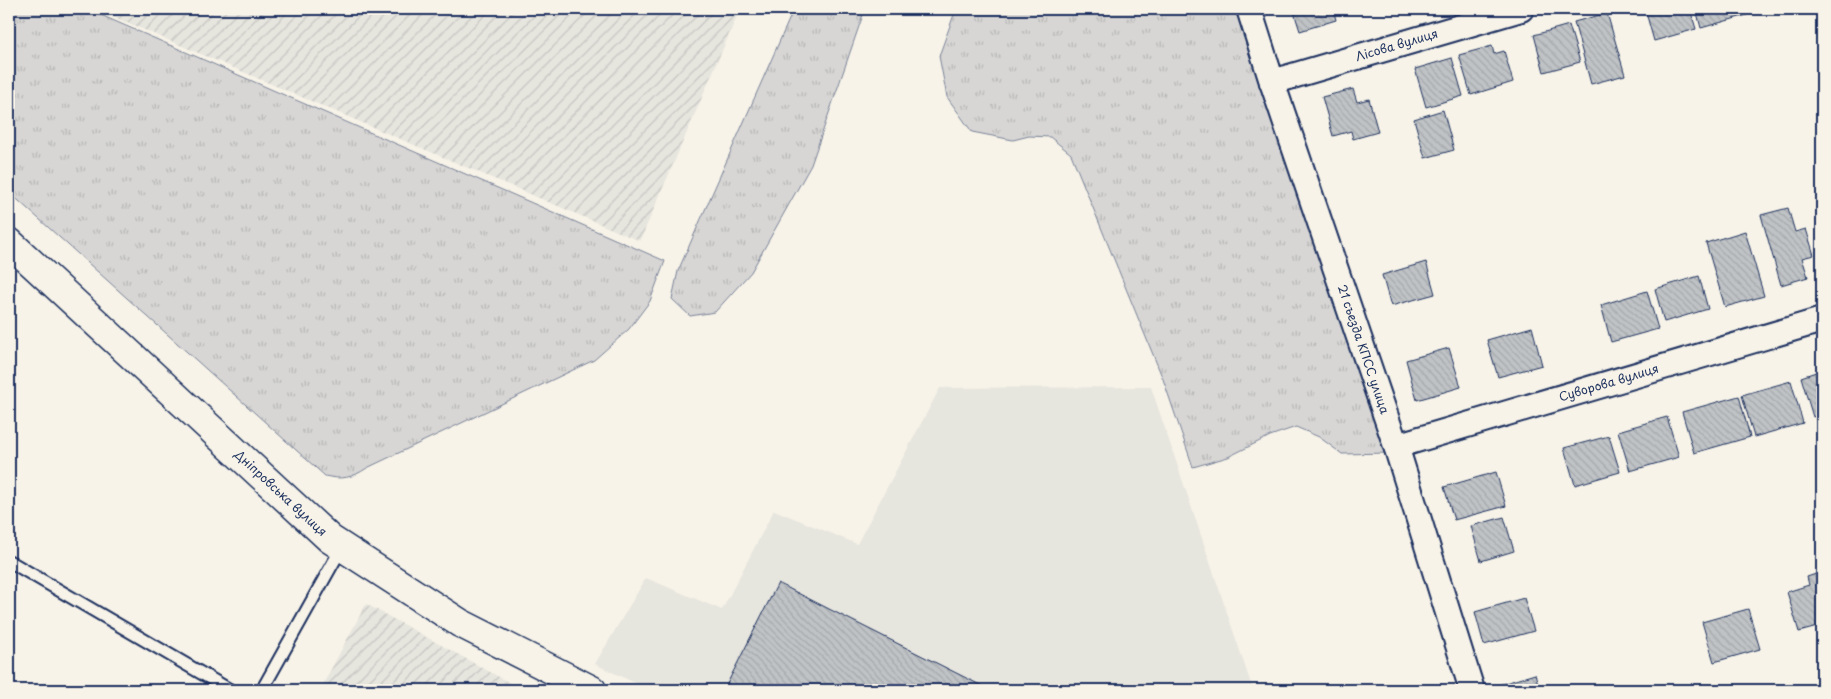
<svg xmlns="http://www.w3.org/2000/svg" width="1831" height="699" viewBox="0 0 1831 699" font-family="'Playpen Sans',sans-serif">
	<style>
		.built { fill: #e6e5de }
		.industrial { fill: url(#industrial-furrows) }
		.grass { fill: url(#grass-tufts); stroke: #798299 }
		.building { fill: url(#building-back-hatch); stroke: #1b2f5e }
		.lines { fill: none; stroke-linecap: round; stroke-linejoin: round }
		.lane-casing { stroke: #1b2f5e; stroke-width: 15 }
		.street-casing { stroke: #1b2f5e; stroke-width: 28 }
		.secondary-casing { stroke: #1b2f5e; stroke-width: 31 }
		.lane { stroke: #f7f3e8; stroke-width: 11 }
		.street { stroke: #f7f3e8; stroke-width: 24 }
		.secondary { stroke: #f7f3e8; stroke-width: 28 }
		.labels { text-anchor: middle; stroke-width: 4; stroke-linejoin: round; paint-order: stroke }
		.street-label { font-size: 12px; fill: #1b2f5e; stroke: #f7f3e8 }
	</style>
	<defs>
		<pattern id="industrial-furrows" width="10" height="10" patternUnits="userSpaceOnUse" patternTransform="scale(1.25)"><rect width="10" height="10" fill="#e6e5de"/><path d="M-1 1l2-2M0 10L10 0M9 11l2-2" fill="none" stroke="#c5c5c1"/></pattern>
		<pattern id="grass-tufts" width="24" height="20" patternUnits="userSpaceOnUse" patternTransform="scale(1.25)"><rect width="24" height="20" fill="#d7d6d4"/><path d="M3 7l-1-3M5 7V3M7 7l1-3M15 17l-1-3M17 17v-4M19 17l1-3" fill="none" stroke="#b8b8b8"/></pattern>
		<pattern id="building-back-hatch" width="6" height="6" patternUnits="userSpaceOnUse" patternTransform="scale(1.25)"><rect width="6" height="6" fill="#c0c3c5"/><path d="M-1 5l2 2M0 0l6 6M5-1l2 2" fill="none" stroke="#a4a8ac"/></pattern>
	</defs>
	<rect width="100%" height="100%" fill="#f7f3e8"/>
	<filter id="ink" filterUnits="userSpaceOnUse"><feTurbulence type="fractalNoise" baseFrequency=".02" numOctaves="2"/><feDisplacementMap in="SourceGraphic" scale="10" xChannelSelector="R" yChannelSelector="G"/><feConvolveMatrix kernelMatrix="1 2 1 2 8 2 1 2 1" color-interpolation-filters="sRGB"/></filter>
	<g filter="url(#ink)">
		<!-- built -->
		<polygon class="built" points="1151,387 1253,690 650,690 595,664 646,578 722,610 774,510 857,544 940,388"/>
		<!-- industrial -->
		<g class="industrial">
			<polygon points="95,9 740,9 640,241"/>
			<polygon points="366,604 523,690 320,690"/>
		</g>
		<!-- grass -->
		<g class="grass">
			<path d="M9,9H87L665,261L650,301L629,329L594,360L367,468C352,478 342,480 325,476L9,192Z"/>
			<polygon points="791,9 865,9 811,165 751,272 715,312 690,316 672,299 678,271 792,13"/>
			<polygon points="956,9 1243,9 1389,453 1342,454 1319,437 1296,427 1270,436 1228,457 1193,467 1163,379 1071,154 1050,137 1029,136 1013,140 972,132 947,97 939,56"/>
		</g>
		<!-- building -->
		<g class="building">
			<polygon points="1293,9 1333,9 1336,20 1300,31"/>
			<polygon points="1645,9 1690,9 1696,29 1654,41"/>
			<polygon points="1696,9 1746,9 1747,15 1701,28"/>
			<polygon points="1607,13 1625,75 1591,84 1574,22"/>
			<polygon points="1569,25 1580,62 1544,72 1534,35"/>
			<polygon points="1492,46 1494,54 1504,51 1513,82 1471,95 1459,55"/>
			<polygon points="1452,58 1463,96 1426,107 1415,69"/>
			<polygon points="1353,89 1357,102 1369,99 1378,132 1353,139 1351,131 1333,136 1322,97"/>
			<polygon points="1443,110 1454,150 1425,158 1414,119"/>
			<polygon points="1788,208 1795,232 1806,229 1814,255 1802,258 1808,277 1781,285 1761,215"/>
			<polygon points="1745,231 1764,296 1725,307 1706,243"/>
			<polygon points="1426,262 1435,294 1391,306 1382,275"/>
			<polygon points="1699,276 1708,309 1664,322 1655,289"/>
			<polygon points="1647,291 1658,329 1611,342 1601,305"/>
			<polygon points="1532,327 1542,365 1498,377 1487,340"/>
			<polygon points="1449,348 1461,387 1417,400 1406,360"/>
			<polygon points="1822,370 1822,414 1813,417 1801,377"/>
			<polygon points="1791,381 1803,423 1754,437 1742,395"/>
			<polygon points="1739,396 1750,437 1694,453 1682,412"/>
			<polygon points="1667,417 1679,457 1630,471 1618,431"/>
			<polygon points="1609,436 1620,472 1575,485 1564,448"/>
			<polygon points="1496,472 1506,506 1454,520 1444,487"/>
			<polygon points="1504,517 1514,551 1481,561 1471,526"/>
			<polygon points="1822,572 1822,629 1821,626 1799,632 1787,592 1809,585 1807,577"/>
			<polygon points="778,583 829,609 990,690 740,690 727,684"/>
			<polygon points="1524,598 1534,631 1484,645 1475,612"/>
			<polygon points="1748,609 1760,649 1714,662 1702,622"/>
			<polygon points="1535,674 1540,690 1493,690 1492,687"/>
		</g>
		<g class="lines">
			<!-- lane casing -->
			<g class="lane-casing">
				<g id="lane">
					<polyline points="9,561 230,690"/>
					<polyline points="262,690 342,547"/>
				</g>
			</g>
			<!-- street casing -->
			<g class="street-casing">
				<g id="street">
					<path id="s1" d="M1249,9L1272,82L1396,446L1472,690"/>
					<path id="s2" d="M1272,82L1521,9"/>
					<path id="s3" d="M1396,446L1822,320"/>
				</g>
			</g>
			<!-- secondary casing -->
			<g class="secondary-casing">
				<g id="secondary">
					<path id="s4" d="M9,242L330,539L460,623L592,690"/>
				</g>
			</g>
			<!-- lane -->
			<use href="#lane" class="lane"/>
			<!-- street -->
			<use href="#street" class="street"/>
			<!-- secondary -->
			<use href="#secondary" class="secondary"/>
		</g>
	</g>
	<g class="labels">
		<!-- street labels -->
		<g class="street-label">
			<text dy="4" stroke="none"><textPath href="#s2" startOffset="130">Лісова вулиця</textPath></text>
			<text dy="4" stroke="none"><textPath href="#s1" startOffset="359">21 съезда КПСС улица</textPath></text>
			<text dy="4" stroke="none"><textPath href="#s3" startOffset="222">Суворова вулиця</textPath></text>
			<text dy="4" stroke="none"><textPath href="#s4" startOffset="370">Дніпровська вулиця</textPath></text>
		</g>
	</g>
	<!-- margin -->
	<rect width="1831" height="699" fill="none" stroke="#f7f3e8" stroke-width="30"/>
	<rect x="15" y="15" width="1801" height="669" fill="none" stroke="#1b2f5e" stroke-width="2" filter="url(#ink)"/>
</svg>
